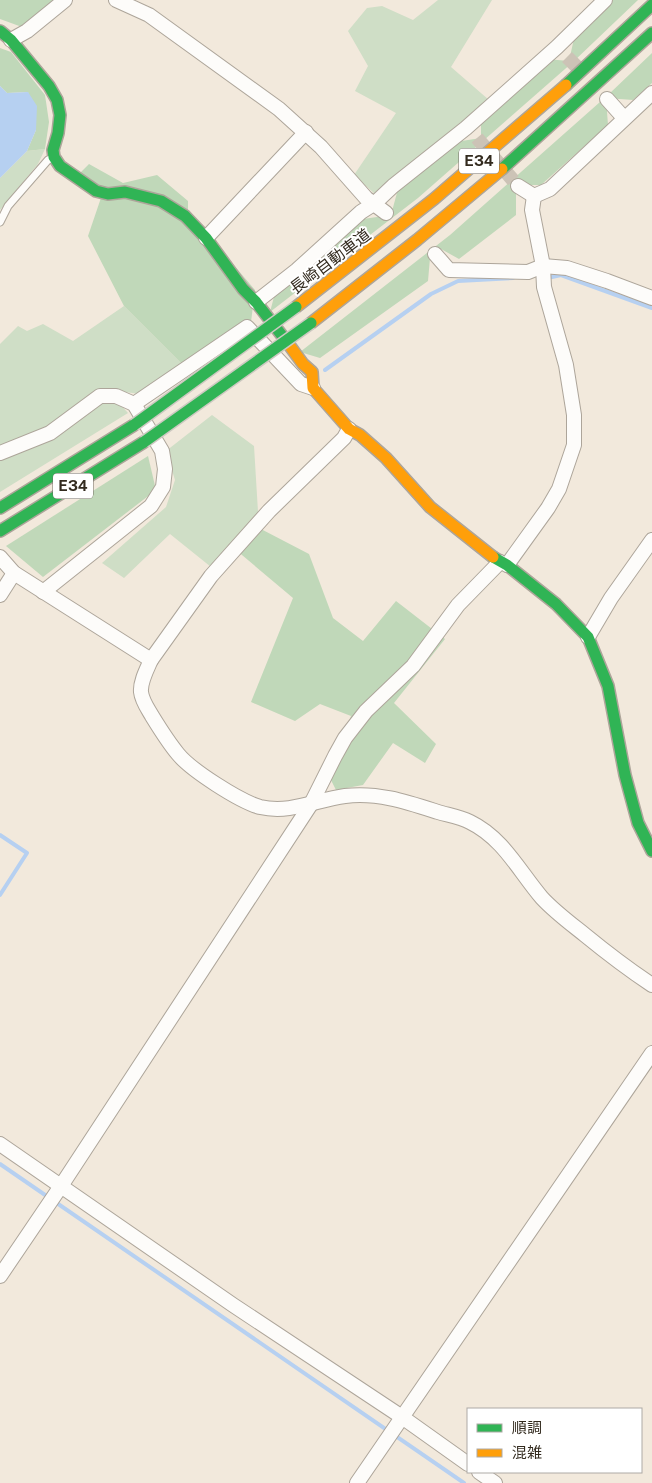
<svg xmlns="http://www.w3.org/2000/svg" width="652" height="1483" viewBox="0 0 652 1483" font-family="'Public Sans','Noto Sans JP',sans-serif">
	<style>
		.green { fill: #cfdec6 }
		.forest { fill: #c0d8b9 }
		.water { fill: #b6d0f1 }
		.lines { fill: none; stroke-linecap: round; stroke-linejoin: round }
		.stream { stroke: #b6d0f1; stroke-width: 4 }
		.street-tunnel { stroke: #ccc3b6; stroke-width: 14; stroke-dasharray: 14 7; stroke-linecap: butt }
		.lane-casing { stroke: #ada59a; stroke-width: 9 }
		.street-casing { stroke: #ada59a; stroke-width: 16 }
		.fast-casing { stroke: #ada59a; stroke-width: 14 }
		.slow-casing { stroke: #ada59a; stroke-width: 14 }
		.lane { stroke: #fdfcfa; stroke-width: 7 }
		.street { stroke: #fdfcfa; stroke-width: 14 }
		.fast { stroke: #30b455; stroke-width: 11 }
		.slow { stroke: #ff9f0a; stroke-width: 11 }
		.fast-bridge-casing { stroke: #cdc9c1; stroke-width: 14; stroke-linecap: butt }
		.fast-bridge { stroke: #30b455; stroke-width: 11 }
		.labels { text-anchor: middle; stroke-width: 4; stroke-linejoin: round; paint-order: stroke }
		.shield { fill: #fff; stroke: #706b62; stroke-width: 1 }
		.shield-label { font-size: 15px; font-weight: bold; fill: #332b1f }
		.street-label { font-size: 16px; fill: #332b1f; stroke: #fff }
	</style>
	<rect width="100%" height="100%" fill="#f2e9dc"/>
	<!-- green -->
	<g class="green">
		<polygon points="438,0 492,0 451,67 489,100 375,194 354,175 396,113 355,91 368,66 348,31 367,8 382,6 413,20"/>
		<polygon points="45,149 38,164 0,210 0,178 27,151"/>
		<polygon points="124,306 185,367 139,394 106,389 128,413 0,492 0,344 18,326 27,331 43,324 73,341"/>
		<polygon points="212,415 254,446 259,528 216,571 170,534 124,578 102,563 166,507 175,480 166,451"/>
	</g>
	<!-- forest -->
	<g class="forest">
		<polygon points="0,0 55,0 22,27 0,19"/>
		<polygon points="613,0 638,0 573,62 418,198 270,312 275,293 363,219 391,215 398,189 455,142 481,138 481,120 546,59 569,61 575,34"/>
		<polygon points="0,48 11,52 45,95 49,122 45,149 27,151 36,130 28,92 7,93 0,86"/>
		<polygon points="652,53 652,83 633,100 606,98 608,125 541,185 516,185 516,215 459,259 441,249 430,258 428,281 320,358 300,352 450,235 609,94"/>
		<polygon points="89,164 123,183 157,175 188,201 188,211 255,290 251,322 185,367 124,306 88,236 104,189 80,173"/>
		<polygon points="148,456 156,490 43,577 6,546"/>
		<polygon points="259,528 309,554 333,618 363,641 396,601 445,639 394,703 436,744 425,763 393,743 363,785 336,790 330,778 351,716 320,704 295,721 251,702 293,598 236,550"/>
	</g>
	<!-- water -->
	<polygon class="water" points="0,86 7,93 28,92 37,106 36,130 27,151 0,178"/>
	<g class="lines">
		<!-- stream -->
		<g class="stream">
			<polyline points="552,277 561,275 652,308"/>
			<polyline points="325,370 431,294 458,281 513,278"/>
			<polyline points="0,835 27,853 0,895"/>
			<polyline points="0,1164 464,1483"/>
		</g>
		<!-- street-tunnel -->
		<g class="street-tunnel">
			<polyline points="567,57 585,75"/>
			<polyline points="477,138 518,186"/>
		</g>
		<!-- lane casing -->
		<g class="lane-casing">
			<polyline id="lane" points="0,222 8,206 48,160 53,158"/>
		</g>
		<!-- street casing -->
		<g class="street-casing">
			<g id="street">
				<polyline points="116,0 149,15 279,109 321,147 366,198 386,213"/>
				<polyline points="11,40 27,31 65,0"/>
				<polyline points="607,99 624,118"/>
				<polyline points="518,186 534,196"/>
				<polyline points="534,196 550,189 652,93"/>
				<polyline points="206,238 306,132"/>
				<polyline points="435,254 449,270 528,272 543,266 567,268 607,281 652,298"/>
				<polyline points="256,302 297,270 361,212 375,203 393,186 466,128 557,47 605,0"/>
				<polyline points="134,404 247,327 301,384 313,388"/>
				<polyline points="0,453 50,433 100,396 116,396 134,404 162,451 165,469 163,487 151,506 43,592"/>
				<path d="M0,557L14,573L151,660C147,669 140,682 141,692C142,701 148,709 152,716C160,729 168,742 178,754C191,770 239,801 260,807C290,814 316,800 345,796C378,792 407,802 438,812C448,815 460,817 470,822C503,838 519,871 542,898C555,912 570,923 585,935C607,953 628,969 652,985"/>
				<polyline points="507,565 548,508 559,489 574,445 574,415 566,365 544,287 543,266 532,210 534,196"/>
				<polyline points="0,595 14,573"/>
				<polyline points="588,637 611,598 652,540"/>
				<polyline points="151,660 211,576 269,511 344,438 349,429"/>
				<polyline points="0,1144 233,1305 402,1417 468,1464"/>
				<polyline points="0,1276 61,1186 311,804 335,756 345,738 366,711 413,666 458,605 500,562"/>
				<polyline points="479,1472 495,1483"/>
				<polyline points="357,1483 652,1053"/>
			</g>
		</g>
		<!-- fast casing -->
		<g class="fast-casing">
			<g id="fast">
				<polyline points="0,31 11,40 49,86 57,100 60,115 58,133 53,150 54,157 60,166 96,191 108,194 125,192 161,201 185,216 206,238 243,289 256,302 287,342"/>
				<polyline points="566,85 652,5"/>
				<polyline points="502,169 652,33"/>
				<polyline points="0,508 134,425"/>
				<polyline points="0,531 144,442"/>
				<polyline points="493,557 507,565 556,604 588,637 608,686 625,775 638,823 652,851"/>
			</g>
		</g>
		<!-- slow casing -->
		<g class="slow-casing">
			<g id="slow">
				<polyline points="296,307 434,199 566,85"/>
				<polyline points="311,323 417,240 502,169"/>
				<polyline points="287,342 303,364 312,372 313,388 349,429 360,435 386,458 430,507 493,557"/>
			</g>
		</g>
		<!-- lane -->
		<use href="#lane" class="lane"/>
		<!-- street -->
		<use href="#street" class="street"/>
		<!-- fast -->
		<use href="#fast" class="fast"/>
		<!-- slow -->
		<use href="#slow" class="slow"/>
		<!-- fast-bridge casing -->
		<g class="fast-bridge-casing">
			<g id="fast-bridge">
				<polyline points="134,425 296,307"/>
				<polyline points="144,442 311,323"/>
			</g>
		</g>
		<!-- fast-bridge -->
		<use href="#fast-bridge" class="fast-bridge"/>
	</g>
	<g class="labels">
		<!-- shield labels -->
		<g class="shield">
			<rect x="459" y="148.5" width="40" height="25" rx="4"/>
			<rect x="53" y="473.5" width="40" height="25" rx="4"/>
		</g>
		<g class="shield-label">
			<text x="479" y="166">E34</text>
			<text x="73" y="491">E34</text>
		</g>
		<!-- street labels -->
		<g class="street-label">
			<text transform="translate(330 261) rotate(-37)" y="6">長崎自動車道</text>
		</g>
	</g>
	<!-- legend -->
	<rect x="467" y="1408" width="175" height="65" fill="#ffffff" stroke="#adaaa5"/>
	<rect x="477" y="1424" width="25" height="8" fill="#30b455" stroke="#adaaa5"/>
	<text x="512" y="1433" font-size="15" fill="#332b1f">順調</text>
	<rect x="477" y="1449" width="25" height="8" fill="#ff9f0a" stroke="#adaaa5"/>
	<text x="512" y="1458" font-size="15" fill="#332b1f">混雑</text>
</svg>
